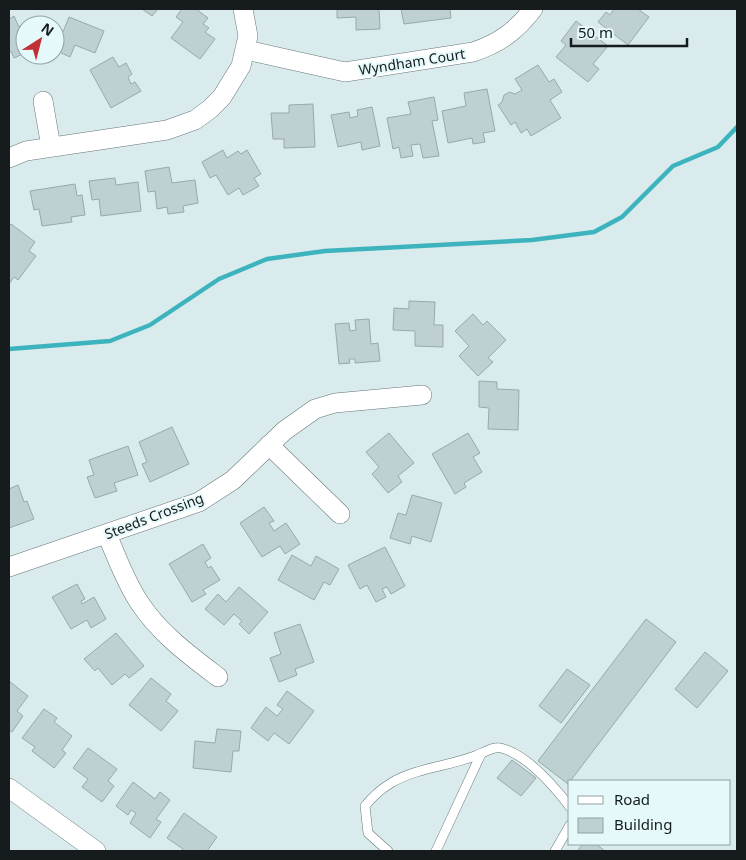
<svg xmlns="http://www.w3.org/2000/svg" width="746" height="860" viewBox="0 0 746 860" font-family="'Noto Sans',sans-serif">
	<style>
		.lines { fill: none; stroke-linecap: round; stroke-linejoin: round }
		.stream { stroke: #3db3bd; stroke-width: 4.5 }
		.building { fill: #bfd0d2; stroke: #98a9aa }
		.lane-casing { stroke: #667677; stroke-width: 10 }
		.street-casing { stroke: #667677; stroke-width: 20 }
		.lane { stroke: #fff; stroke-width: 9 }
		.street { stroke: #fff; stroke-width: 19 }
		.labels { text-anchor: middle; stroke-width: 4; stroke-linejoin: round; paint-order: stroke }
		.street-label { font-size: 14px; fill: #161c1d; stroke: #e6f9fa }
	</style>
	<rect width="100%" height="100%" fill="#d9ebed"/>
	<g class="lines">
		<!-- stream -->
		<polyline class="stream" points="9,349 110,341 150,325 219,279 267,259 325,251 532,240 594,232 622,217 673,166 718,147 737,127"/>
	</g>
	<!-- building -->
	<g class="building">
		<polygon points="142,9 158,9 152,16"/>
		<polygon points="182,9 196,9 208,18 203,24 209,28 205,32 215,39 200,59 171,38 183,22 176,17"/>
		<polygon points="337,9 379,9 380,29 356,30 356,17 337,18"/>
		<polygon points="401,9 450,9 451,18 404,24"/>
		<polygon points="614,9 638,9 649,17 628,45 598,22 606,12 610,15"/>
		<polygon points="14,16 19,27 27,23 27,25 25,25 25,53 14,58 11,51 9,52 9,19"/>
		<polygon points="69,17 104,31 95,53 75,45 70,57 55,50 55,29 63,32"/>
		<polygon points="576,21 608,46 593,64 599,69 588,82 556,57 566,45 561,41"/>
		<polygon points="113,57 119,67 126,63 132,74 128,77 131,84 135,82 141,91 111,108 90,70"/>
		<polygon points="538,65 549,82 554,79 562,92 550,100 561,118 531,136 527,129 521,133 515,122 511,125 498,105 502,102 504,95 510,92 515,94 522,90 515,79"/>
		<polygon points="487,89 495,131 483,133 485,142 473,144 472,138 448,143 442,111 466,106 464,93"/>
		<polygon points="434,97 438,120 432,121 439,156 423,158 420,144 411,145 413,156 401,158 399,147 393,149 387,118 411,114 408,102"/>
		<polygon points="313,104 315,147 284,148 284,139 273,139 271,113 289,113 289,105"/>
		<polygon points="372,107 380,146 362,150 361,142 338,147 331,115 349,112 350,118 358,116 357,110"/>
		<polygon points="223,150 227,158 238,151 241,154 247,150 261,174 254,178 259,186 243,195 239,188 228,195 216,175 210,178 202,162"/>
		<polygon points="169,167 172,183 195,180 198,203 183,206 184,212 168,214 167,207 157,209 155,191 148,192 145,171"/>
		<polygon points="115,178 116,185 138,182 141,211 101,216 99,199 92,200 89,181"/>
		<polygon points="75,184 77,196 82,195 85,215 71,217 72,222 42,226 39,209 34,210 30,191"/>
		<polygon points="11,224 35,242 29,251 36,256 18,280 14,277 9,284 9,227"/>
		<polygon points="409,301 435,302 434,325 443,325 443,347 415,346 415,331 393,330 394,308 409,309"/>
		<polygon points="473,314 483,325 487,321 506,340 488,358 493,362 478,376 459,356 469,346 455,331"/>
		<polygon points="369,319 371,344 378,343 380,361 355,363 355,359 349,359 350,363 339,364 335,324 349,323 350,331 356,330 355,320"/>
		<polygon points="479,381 497,382 497,389 519,390 518,430 488,429 489,408 479,407"/>
		<polygon points="172,427 189,464 150,482 142,464 147,462 139,442"/>
		<polygon points="389,433 414,463 398,476 402,482 388,493 372,474 379,467 366,452"/>
		<polygon points="468,433 480,453 473,457 482,472 464,483 466,487 455,494 432,454"/>
		<polygon points="128,446 138,475 114,483 117,491 95,498 87,477 94,475 89,460"/>
		<polygon points="18,485 24,502 27,501 34,519 9,528 9,489"/>
		<polygon points="412,495 442,503 431,542 412,536 410,544 390,538 398,513 406,515"/>
		<polygon points="264,507 274,521 269,523 274,531 286,523 300,544 285,554 280,546 262,557 240,523"/>
		<polygon points="203,544 211,558 205,562 208,568 211,566 220,580 203,590 206,594 192,602 169,564"/>
		<polygon points="385,547 405,586 391,594 387,587 382,589 386,597 376,602 367,585 360,589 348,565"/>
		<polygon points="292,555 311,566 316,556 339,569 330,585 324,582 314,600 278,580"/>
		<polygon points="77,584 85,599 81,601 82,604 94,597 106,619 91,628 87,620 71,629 52,597"/>
		<polygon points="239,587 268,612 249,634 239,624 242,621 234,614 224,625 205,609 218,594 226,602"/>
		<polygon points="646,619 676,642 568,784 538,761"/>
		<polygon points="300,624 314,662 295,669 297,675 279,682 270,658 281,654 274,633"/>
		<polygon points="116,633 144,666 129,678 125,674 112,685 98,668 95,671 84,659"/>
		<polygon points="705,652 728,671 697,708 675,689"/>
		<polygon points="567,669 590,685 561,723 539,706"/>
		<polygon points="151,678 171,694 166,701 178,711 161,731 129,705"/>
		<polygon points="9,681 28,696 17,711 23,716 12,732 9,730"/>
		<polygon points="287,691 314,711 289,744 274,733 268,741 251,728 266,707 277,716 283,709 277,705"/>
		<polygon points="44,709 57,718 54,722 72,736 62,750 66,753 54,768 32,751 35,747 22,738"/>
		<polygon points="217,729 241,731 239,751 233,751 231,772 193,768 195,741 215,743"/>
		<polygon points="88,748 117,769 108,781 114,786 102,802 82,787 88,779 73,768"/>
		<polygon points="512,760 536,778 521,796 497,778"/>
		<polygon points="133,782 155,799 160,792 170,800 156,819 161,822 150,838 130,823 136,813 131,810 128,815 116,806"/>
		<polygon points="184,813 217,837 207,851 182,851 183,849 167,838"/>
		<polygon points="583,844 596,844 605,851 577,851"/>
	</g>
	<g class="lines">
		<!-- lane casing -->
		<g class="lane-casing">
			<g id="lane">
				<path d="M388,851L368,833L365,806C373,796 381,789 391,783C416,768 449,766 475,756C483,753 493,746 501,748C528,755 554,786 570,807"/>
				<polyline points="436,851 481,754"/>
				<polyline points="555,851 570,825"/>
			</g>
		</g>
		<!-- street casing -->
		<g class="street-casing">
			<g id="street">
				<path d="M246,50L345,72L473,52C500,43 516,31 533,9"/>
				<polyline points="43,101 51,147"/>
				<polyline points="9,158 26,151 167,130 195,120 210,109 222,97 241,66 248,36 243,9"/>
				<polyline points="269,445 340,514"/>
				<path d="M107,535C117,557 125,581 139,602C159,633 189,655 218,677"/>
				<polyline points="9,567 199,502 233,480 284,431 315,409 335,403 422,395"/>
				<polyline points="9,788 96,851"/>
			</g>
		</g>
		<!-- lane -->
		<use href="#lane" class="lane"/>
		<!-- street -->
		<use href="#street" class="street"/>
	</g>
	<g class="labels">
		<!-- street labels -->
		<g class="street-label">
			<text transform="translate(412 62) rotate(-9)" y="5">Wyndham Court</text>
			<text transform="translate(154 516) rotate(-21)" y="5">Steeds Crossing</text>
		</g>
	</g>
	<!-- border -->
	<rect width="746" height="860" fill="none" stroke="#161c1d" stroke-width="20"/>
	<!-- legend -->
	<rect x="568" y="780" width="162" height="65" fill="#e6f9fa" stroke="#93a1a2"/>
	<rect x="578" y="796" width="25" height="8" fill="#ffffff" stroke="#93a1a2"/>
	<text x="614" y="805" font-size="15" fill="#161c1d">Road</text>
	<rect x="578" y="818" width="25" height="15" fill="#bfd0d2" stroke="#93a1a2"/>
	<text x="614" y="830" font-size="15" fill="#161c1d">Building</text>
	<!-- north arrow -->
	<g transform="translate(40 40) rotate(36)"><circle r="24" fill="#e6f9fa" stroke="#93a1a2"/>
	<path d="M0-4L9 19L0 12L-9 19Z" fill="#bf3037"/>
	<text y="-8" font-size="14" font-weight="bold" text-anchor="middle" fill="#161c1d">N</text>
	</g>
	<!-- scale -->
	<path d="M571 38v8h116v-8" fill="none" stroke="#161c1d" stroke-width="2.5"/>
	<text x="578" y="38" font-size="15" fill="#161c1d" stroke="#e6f9fa" stroke-width="4" paint-order="stroke">50 m</text>
</svg>
